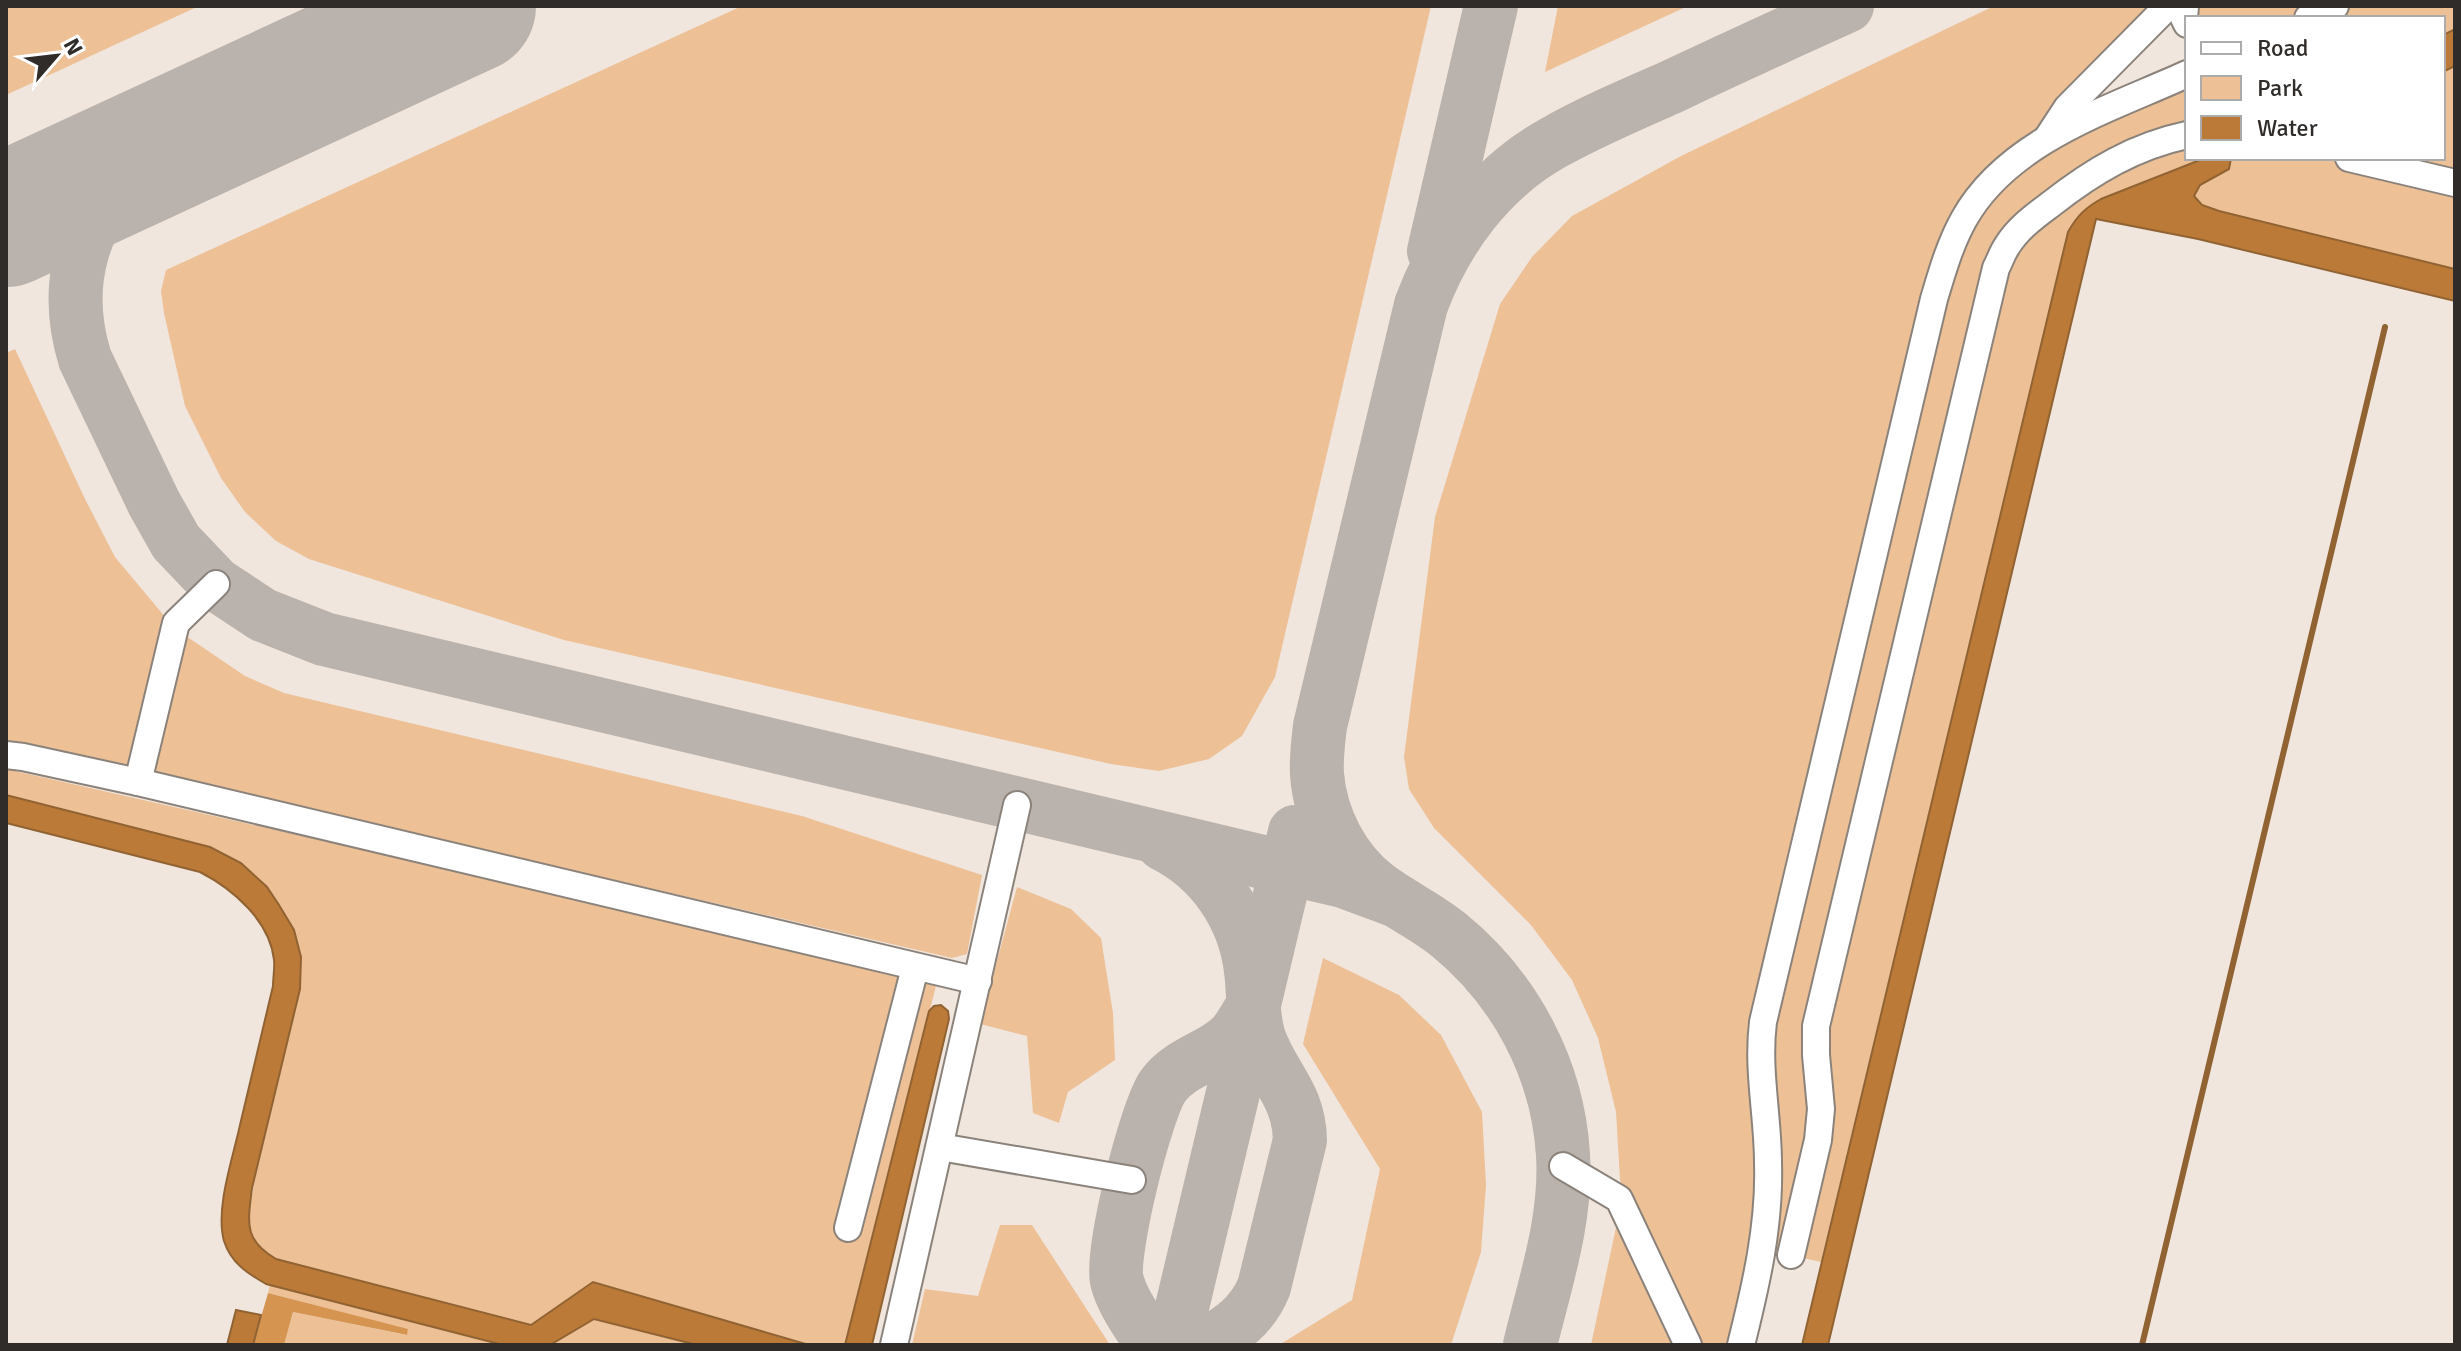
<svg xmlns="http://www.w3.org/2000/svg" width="2461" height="1351" viewBox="0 0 2461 1351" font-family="Signika,sans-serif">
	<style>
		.green { fill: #edc096 }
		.forest { fill: #d69451 }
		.water { fill: #bb7a37; stroke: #916333; stroke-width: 2 }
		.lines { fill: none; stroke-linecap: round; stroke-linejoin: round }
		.stream { stroke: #916333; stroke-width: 6 }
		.taxiway { stroke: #bab2ac; stroke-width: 54 }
		.runway { stroke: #bab2ac; stroke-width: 134 }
		.minor-casing { stroke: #8b837b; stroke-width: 30 }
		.minor { stroke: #fff; stroke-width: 26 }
	</style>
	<rect width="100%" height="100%" fill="#f0e6de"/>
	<!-- green -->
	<g class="green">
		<polygon points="6,6 199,6 6,95"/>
		<polygon points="742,6 1431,6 1275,677 1242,736 1209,759 1159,771 1111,764 564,640 309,559 276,541 245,512 221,478 185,406 164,313 161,291 166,270"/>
		<polygon points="1558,6 1688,6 1545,72"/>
		<polygon points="1994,6 2154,6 2046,122 2002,156 1970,193 1756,1016 1760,1189 1733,1345 1699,1345 1620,1180 1616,1112 1598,1038 1572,980 1531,925 1434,828 1409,789 1404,757 1435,517 1500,304 1532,257 1572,216 1681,156"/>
		<polygon points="2195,6 2314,6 2288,18 2197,18"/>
		<polygon points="2348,6 2455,6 2455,29 2443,35 2443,18 2323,18"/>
		<polygon points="2455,66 2455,177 2372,158 2443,158 2443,72"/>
		<polygon points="2187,82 2187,130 2022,218 1915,575 1815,1096 1787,1254 1770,1250 1768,1044 1955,260 1987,200 2046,152"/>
		<path d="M2187,141V158H2205L2101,199C2085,208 2077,216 2068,232L1821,1262L1798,1257L1824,1047L2007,269L2019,246L2090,182Z"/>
		<polygon points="2231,158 2327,158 2455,188 2455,269 2219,211 2202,205 2194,196 2199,185 2229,169"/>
		<polygon points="15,349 85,499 115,557 171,624 136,769 6,743 6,353"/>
		<polygon points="183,634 245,676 284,693 802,816 982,875 967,954 952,958 151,773"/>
		<path d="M6,769L886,968L937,982L845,1345H809L593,1283L531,1325L276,1259C259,1249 252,1241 248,1221L294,930C268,886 256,870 210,847L6,795Z"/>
		<polygon points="1017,887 1071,909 1101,938 1113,1013 1115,1060 1068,1092 1059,1123 1033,1113 1027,1036 980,1024"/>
		<polygon points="1323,958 1399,995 1441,1035 1482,1112 1486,1185 1481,1252 1451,1345 1279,1345 1352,1300 1380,1169 1303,1044"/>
		<polygon points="1618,1218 1677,1345 1591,1345"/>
		<polygon points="1000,1225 1032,1225 1110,1345 912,1345 925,1289 978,1296"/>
		<polygon points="270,1285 503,1345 284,1345 293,1312 406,1335 408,1330 268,1293"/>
		<polygon points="594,1319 697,1345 550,1345"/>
	</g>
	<!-- forest -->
	<polygon class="forest" points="268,1293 408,1329 407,1335 293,1312 284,1345 253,1345"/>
	<!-- water -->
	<g class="water">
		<polygon points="2455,29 2455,66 2443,72 2443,35"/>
		<path d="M2205,158H2231L2229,169L2200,185L2194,196L2202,205L2219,211L2455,269V301L2198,239L2096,219L1828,1345H1802L2068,232C2077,216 2085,208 2101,199Z"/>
		<path d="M6,795L210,847L241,863L267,887L279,905L294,930L301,957L300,989L252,1188C248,1222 243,1240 276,1259L531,1325L593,1282L809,1345H697L594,1319L550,1345H503L266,1284C247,1273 231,1263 224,1241C215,1208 233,1158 240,1125C251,1078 262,1032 273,986C273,977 275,968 274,960C270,921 233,889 200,872L6,823Z"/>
		<polygon points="941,1005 948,1011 949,1019 872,1345 845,1345 929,1011 934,1006"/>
		<polygon points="236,1310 261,1315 253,1345 227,1345"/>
	</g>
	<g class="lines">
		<!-- stream -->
		<polyline class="stream" points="2142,1345 2385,327"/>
		<!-- taxiway -->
		<g class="taxiway">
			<path d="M134,161C84,222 61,281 85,359L154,503L176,542L216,584L263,615L324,639L1343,881L1397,901"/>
			<polyline points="1434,251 1491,6"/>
			<path d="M1163,844C1212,868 1245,917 1251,971C1254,993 1252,1016 1259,1038C1273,1078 1299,1094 1300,1140L1264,1287C1252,1316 1232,1329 1206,1345"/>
			<path d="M1152,1345C1140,1325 1123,1304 1117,1281C1110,1253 1146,1110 1163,1086C1180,1062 1212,1057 1232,1037C1240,1029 1246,1016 1253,1006"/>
			<polyline points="1173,1345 1295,832"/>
			<path d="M1530,1345C1545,1283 1567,1219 1563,1155C1558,1069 1515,989 1449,935C1427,917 1401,905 1378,888C1343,862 1320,817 1317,774C1316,758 1318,742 1320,726L1421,305C1446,238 1490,178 1553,143C1590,122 1630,105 1669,88C1728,60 1787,33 1847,6"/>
		</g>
		<!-- runway -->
		<polyline class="runway" points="6,220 469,6"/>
		<!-- minor casing -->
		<g class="minor-casing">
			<g id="minor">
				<polyline points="2185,6 2184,18 2187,24"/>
				<polyline points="2308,18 2335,6"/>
				<polyline points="2048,137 2067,108 2168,6"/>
				<polyline points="2349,158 2455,183"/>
				<polyline points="6,755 23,757 138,782 978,981"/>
				<polyline points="138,782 176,623 216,584"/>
				<polyline points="940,1147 1132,1180"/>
				<polyline points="1563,1166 1619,1199 1688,1345"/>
				<polyline points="848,1228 915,968"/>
				<path d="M1791,1255L1818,1140L1821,1109L1816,1055V1026L1996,268C2000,261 2002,253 2007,246C2018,228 2035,216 2051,204C2093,171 2135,146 2187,135"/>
				<polyline points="894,1345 1017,805"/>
				<path d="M1741,1345C1756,1285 1770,1225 1768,1163C1768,1116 1757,1070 1763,1022L1934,299C1942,272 1950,244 1964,219C2008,140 2110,109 2187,74"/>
			</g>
		</g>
		<!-- minor -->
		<use href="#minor" class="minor"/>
	</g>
	<!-- border -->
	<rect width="2461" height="1351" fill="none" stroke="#302c29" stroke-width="16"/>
	<!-- legend -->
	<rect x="2185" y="16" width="260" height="144" fill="#ffffff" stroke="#acaba9" stroke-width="2"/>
	<rect x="2201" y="42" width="40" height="12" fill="#ffffff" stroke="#acaba9" stroke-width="2"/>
	<text x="2257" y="56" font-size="24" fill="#302c29">Road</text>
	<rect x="2201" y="76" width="40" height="24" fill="#edc096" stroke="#acaba9" stroke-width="2"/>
	<text x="2257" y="96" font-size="24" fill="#302c29">Park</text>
	<rect x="2201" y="116" width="40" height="24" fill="#bb7a37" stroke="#acaba9" stroke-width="2"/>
	<text x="2257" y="136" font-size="24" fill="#302c29">Water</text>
	<!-- north arrow -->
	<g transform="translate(56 56) rotate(62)" stroke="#ffffff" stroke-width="6" paint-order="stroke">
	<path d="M0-6L14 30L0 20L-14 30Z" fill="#302c29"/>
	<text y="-12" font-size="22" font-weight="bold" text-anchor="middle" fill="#302c29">N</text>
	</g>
</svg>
